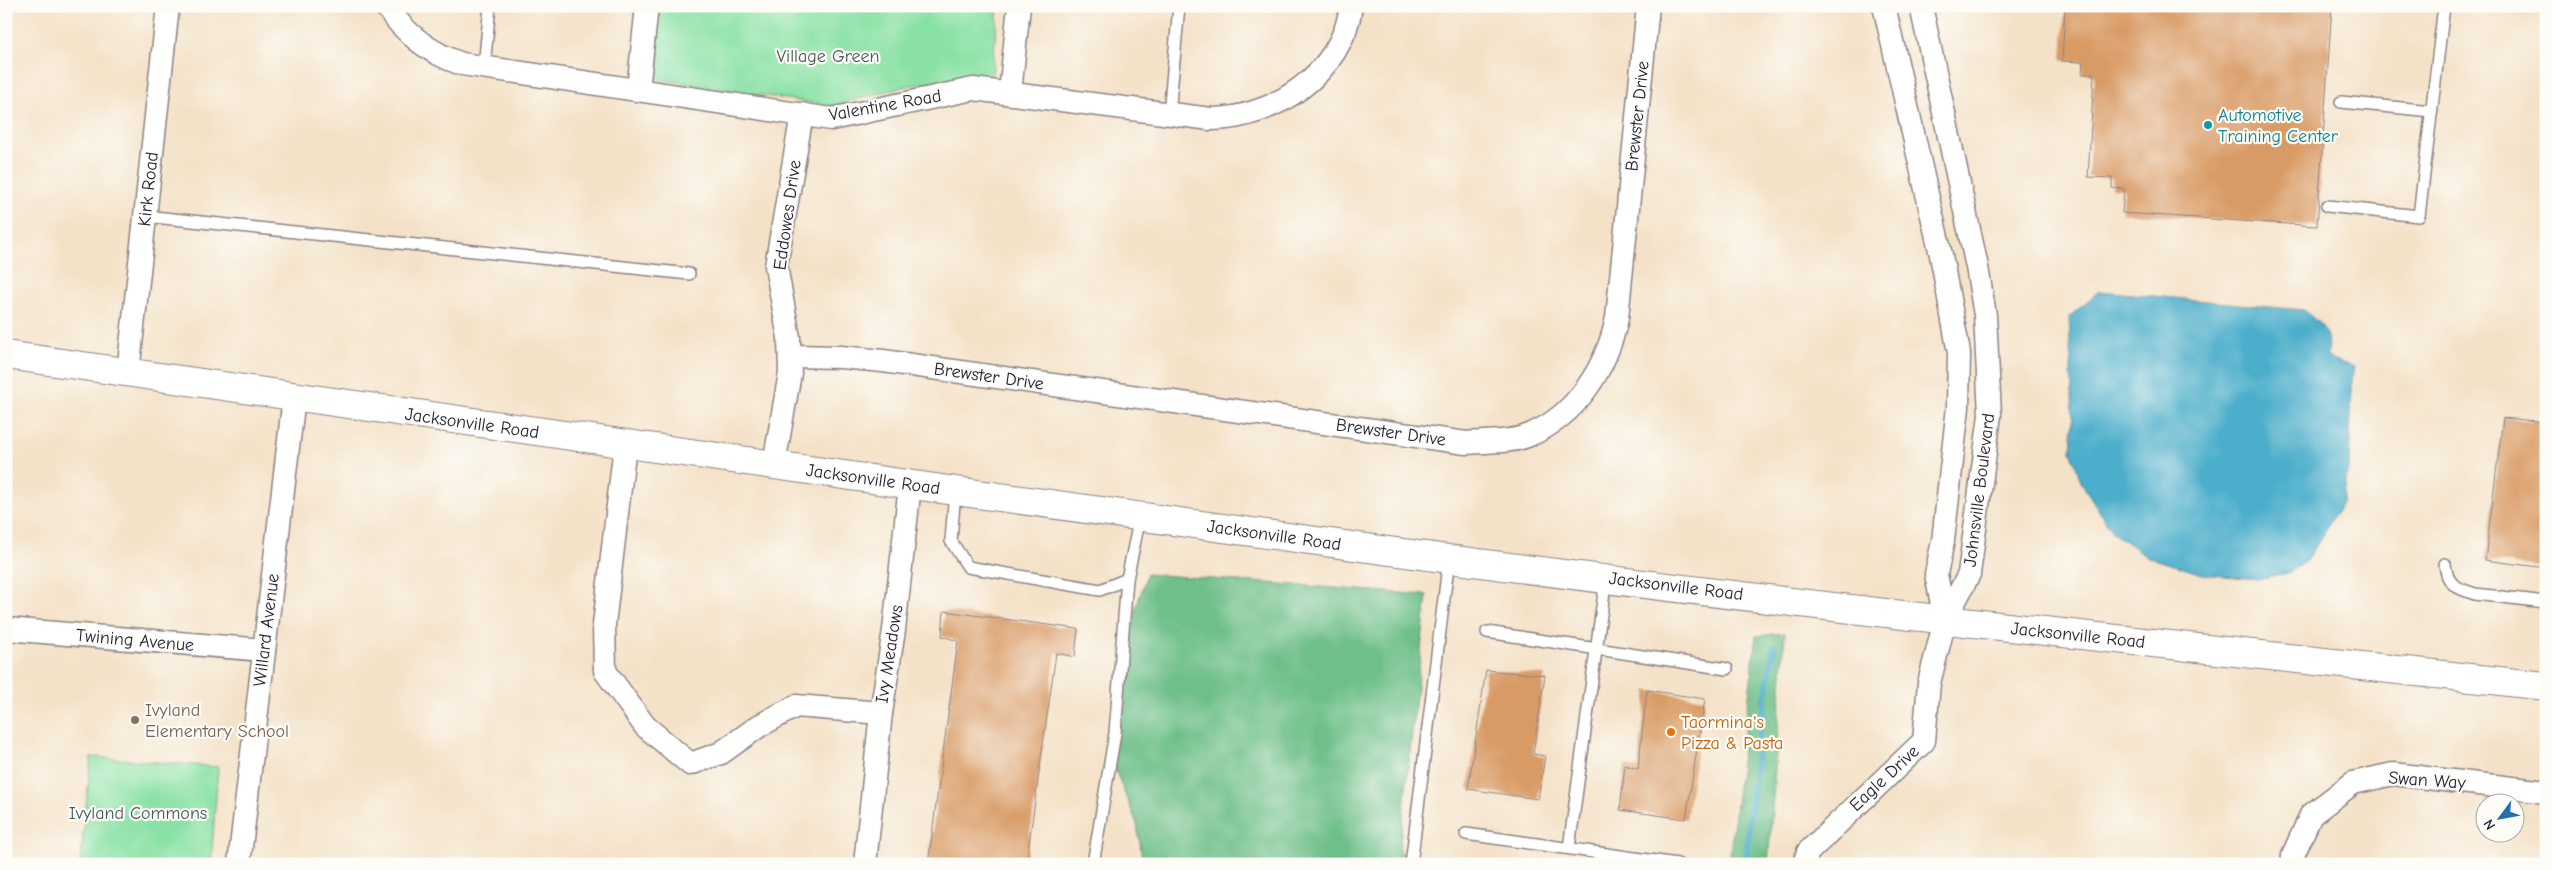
<svg xmlns="http://www.w3.org/2000/svg" width="2552" height="870" viewBox="0 0 2552 870" font-family="'Comic Neue',sans-serif">
	<style>
		.green { fill: #89e1a5; stroke: #568270 }
		.forest { fill: #6ebf8a; stroke: #487062 }
		.water { fill: #4caecb; stroke: #376883 }
		.lines { fill: none; stroke-linecap: round; stroke-linejoin: round }
		.stream { stroke: #4caecb; stroke-width: 6 }
		.building { fill: #d99b66 }
		.service-casing { stroke: #8b8282; stroke-width: 14 }
		.minor-casing { stroke: #8b8282; stroke-width: 25 }
		.secondary-casing { stroke: #8b8282; stroke-width: 30 }
		.service { stroke: #fff; stroke-width: 11 }
		.minor { stroke: #fff; stroke-width: 22 }
		.secondary { stroke: #fff; stroke-width: 28 }
		.culture-dot { fill: #0f9aa8; stroke: #fdfcf7; stroke-width: 2 }
		.education-dot { fill: #8d6e63; stroke: #fdfcf7; stroke-width: 2 }
		.food-dot { fill: #e8710a; stroke: #fdfcf7; stroke-width: 2 }
		.labels { text-anchor: middle; stroke-width: 4.5; stroke-linejoin: round; paint-order: stroke }
		.park-label { font-size: 18px; fill: #415b5b; stroke: #fdfcf7 }
		.street-label { font-size: 18px; fill: #22223b; stroke: #fdfcf7 }
		.culture-label { font-size: 18px; fill: #0d838f; stroke: #fdfcf7; text-anchor: start }
		.education-label { font-size: 18px; fill: #785e54; stroke: #fdfcf7; text-anchor: start }
		.food-label { font-size: 18px; fill: #c56008; stroke: #fdfcf7; text-anchor: start }
	</style>
	<rect width="100%" height="100%" fill="#fdfcf7"/>
	<filter id="ink" filterUnits="userSpaceOnUse"><feTurbulence type="fractalNoise" baseFrequency=".02" numOctaves="2"/><feDisplacementMap in="SourceGraphic" scale="10" xChannelSelector="R" yChannelSelector="G"/><feConvolveMatrix kernelMatrix="1 2 1 2 8 2 1 2 1" color-interpolation-filters="sRGB"/></filter>
	<filter id="wash" filterUnits="userSpaceOnUse"><feTurbulence type="fractalNoise" baseFrequency=".0096" numOctaves="4" result="noise"/><feDisplacementMap in="SourceGraphic" scale="20" xChannelSelector="R" yChannelSelector="G"/><feGaussianBlur stdDeviation="1.12" result="paint"/><feColorMatrix in="noise" values="0 0 0 0 0 0 0 0 0 0 0 0 0 0 0 0 0 1.4 0 .05"/><feComposite in="paint" operator="in"/></filter>
	<g filter="url(#wash)">
		<rect width="100%" height="100%" fill="#f4e2c8"/>
		<!-- green -->
		<g class="green">
			<polygon points="659,6 998,6 992,76 911,85 831,106 651,78"/>
			<polygon points="91,757 218,767 211,864 80,864"/>
		</g>
		<!-- forest -->
		<g class="forest">
			<polygon points="1147,574 1427,595 1399,852 1445,864 1143,864 1137,824 1109,754 1137,605"/>
			<polygon points="1785,633 1768,864 1729,864 1756,636"/>
		</g>
		<!-- water -->
		<path class="water" d="M2099,291L2303,310C2324,327 2330,329 2327,357L2353,367L2349,462L2343,501L2307,561L2288,573L2257,579L2202,574L2148,557L2113,533L2081,482L2071,450L2073,423L2069,317Z"/>
		<g class="lines">
			<!-- stream -->
			<polyline class="stream" points="1745,864 1759,735 1774,647"/>
		</g>
		<g id="blocks">
			<!-- building -->
			<g class="building">
				<polygon points="2065,6 2332,6 2317,226 2122,213 2124,189 2112,188 2112,178 2088,177 2094,74 2082,74 2083,62 2062,61"/>
				<polygon points="2503,418 2546,422 2546,568 2485,560"/>
				<polygon points="944,611 1078,629 1075,657 1056,653 1026,864 928,864 958,641 942,636"/>
				<polygon points="1486,670 1545,675 1533,754 1545,756 1538,799 1468,789"/>
				<polygon points="1647,690 1705,699 1686,819 1620,810 1625,765 1638,769"/>
			</g>
		</g>
	</g>
	<g filter="url(#ink)">
		<use href="#blocks" fill-opacity="0" stroke="#8b8282" stroke-width="1"/>
		<g class="lines">
			<!-- service casing -->
			<g class="service-casing">
				<g id="service">
					<polyline points="484,67 490,6"/>
					<polyline points="2341,102 2432,111"/>
					<polyline points="1169,114 1179,6"/>
					<polyline points="2327,206 2419,216 2444,6"/>
					<polyline points="145,216 689,274"/>
					<polyline points="955,491 951,541 968,567 1100,590 1127,579 1140,517"/>
					<path d="M2445,564C2447,585 2456,588 2475,594L2546,602"/>
					<polyline points="1487,632 1727,669"/>
					<polyline points="1466,834 1677,864"/>
					<polyline points="1569,848 1606,578"/>
					<polyline points="1093,864 1115,733 1127,579"/>
					<polyline points="1411,864 1449,558"/>
				</g>
			</g>
			<!-- minor casing -->
			<g class="minor-casing">
				<g id="minor">
					<path d="M386,6C405,34 429,53 462,64L831,119L973,89L1211,119C1274,119 1343,72 1351,6"/>
					<polyline points="1884,6 1941,255 1959,353 1958,407 1943,541 1936,574 1945,620"/>
					<polyline points="638,90 647,6"/>
					<polyline points="1010,93 1019,6"/>
					<path d="M790,356L841,357L883,361L1466,443C1486,441 1509,443 1527,436C1576,417 1607,367 1617,318L1648,6"/>
					<polyline points="128,373 168,6"/>
					<polyline points="625,445 604,625 605,671 645,726 690,764 721,753 759,726 796,706 881,713 894,630 910,485"/>
					<polyline points="774,464 790,373 789,338 776,266 802,114"/>
					<polyline points="6,629 264,650"/>
					<polyline points="239,864 294,397"/>
					<polyline points="865,864 881,713"/>
					<polyline points="1804,864 1808,852 1924,741 1929,683 1945,620 1969,574 1990,415 1985,315 1977,267 1921,6"/>
					<polyline points="2292,864 2293,855 2311,815 2353,783 2393,774 2546,792"/>
				</g>
			</g>
			<!-- secondary casing -->
			<g class="secondary-casing">
				<path id="secondary" d="M6,355C448,418 889,483 1331,543C1735,599 2141,642 2546,686"/>
			</g>
			<!-- service -->
			<use href="#service" class="service"/>
			<!-- minor -->
			<use href="#minor" class="minor"/>
			<!-- secondary -->
			<use href="#secondary" class="secondary"/>
		</g>
	</g>
	<!-- markers -->
	<circle class="culture-dot" cx="2208" cy="125" r="5"/>
	<circle class="education-dot" cx="135" cy="720" r="5"/>
	<circle class="food-dot" cx="1671" cy="732" r="5"/>
	<g class="labels">
		<!-- park labels -->
		<g class="park-label">
			<text x="828" y="62">Village Green</text>
			<text x="138" y="819">Ivyland Commons</text>
		</g>
		<!-- street labels -->
		<g class="street-label">
			<text transform="translate(885 105) rotate(-10)" y="6">Valentine Road</text>
			<text transform="translate(1637 116) rotate(-84)" y="6">Brewster Drive</text>
			<text transform="translate(148 189) rotate(-84)" y="6">Kirk Road</text>
			<text transform="translate(787 215) rotate(-82)" y="6">Eddowes Drive</text>
			<text transform="translate(989 376) rotate(8)" y="6">Brewster Drive</text>
			<text transform="translate(472 423) rotate(8)" y="6">Jacksonville Road</text>
			<text transform="translate(1391 432) rotate(8)" y="6">Brewster Drive</text>
			<text transform="translate(873 479) rotate(8)" y="6">Jacksonville Road</text>
			<text transform="translate(1979 490) rotate(-83)" y="6">Johnsville Boulevard</text>
			<text transform="translate(1274 535) rotate(8)" y="6">Jacksonville Road</text>
			<text transform="translate(1676 586) rotate(7)" y="6">Jacksonville Road</text>
			<text transform="translate(266 630) rotate(-83)" y="6">Willard Avenue</text>
			<text transform="translate(2078 635) rotate(6)" y="6">Jacksonville Road</text>
			<text transform="translate(135 640) rotate(5)" y="6">Twining Avenue</text>
			<text transform="translate(889 654) rotate(-81)" y="6">Ivy Meadows</text>
			<text transform="translate(1884 778) rotate(-43)" y="6">Eagle Drive</text>
			<text transform="translate(2427 780) rotate(4)" y="6">Swan Way</text>
		</g>
		<!-- culture labels -->
		<g class="culture-label">
			<text x="2218" y="121">Automotive<tspan x="2218" dy="21">Training Center</tspan></text>
		</g>
		<!-- education labels -->
		<g class="education-label">
			<text x="145" y="716">Ivyland<tspan x="145" dy="21">Elementary School</tspan></text>
		</g>
		<!-- food labels -->
		<g class="food-label">
			<text x="1681" y="728">Taormina's<tspan x="1681" dy="21">Pizza &amp; Pasta</tspan></text>
		</g>
	</g>
	<!-- margin -->
	<rect width="2552" height="870" fill="none" stroke="#fdfcf7" stroke-width="25"/>
	<!-- north arrow -->
	<g transform="translate(2500 818) rotate(238)"><circle r="24" fill="#fdfcf7" stroke="#a5a5ac"/>
	<path d="M0-4L9 19L0 12L-9 19Z" fill="#1f6fb2"/>
	<text y="-8" font-size="14" font-weight="bold" text-anchor="middle" fill="#22223b">N</text>
	</g>
</svg>
